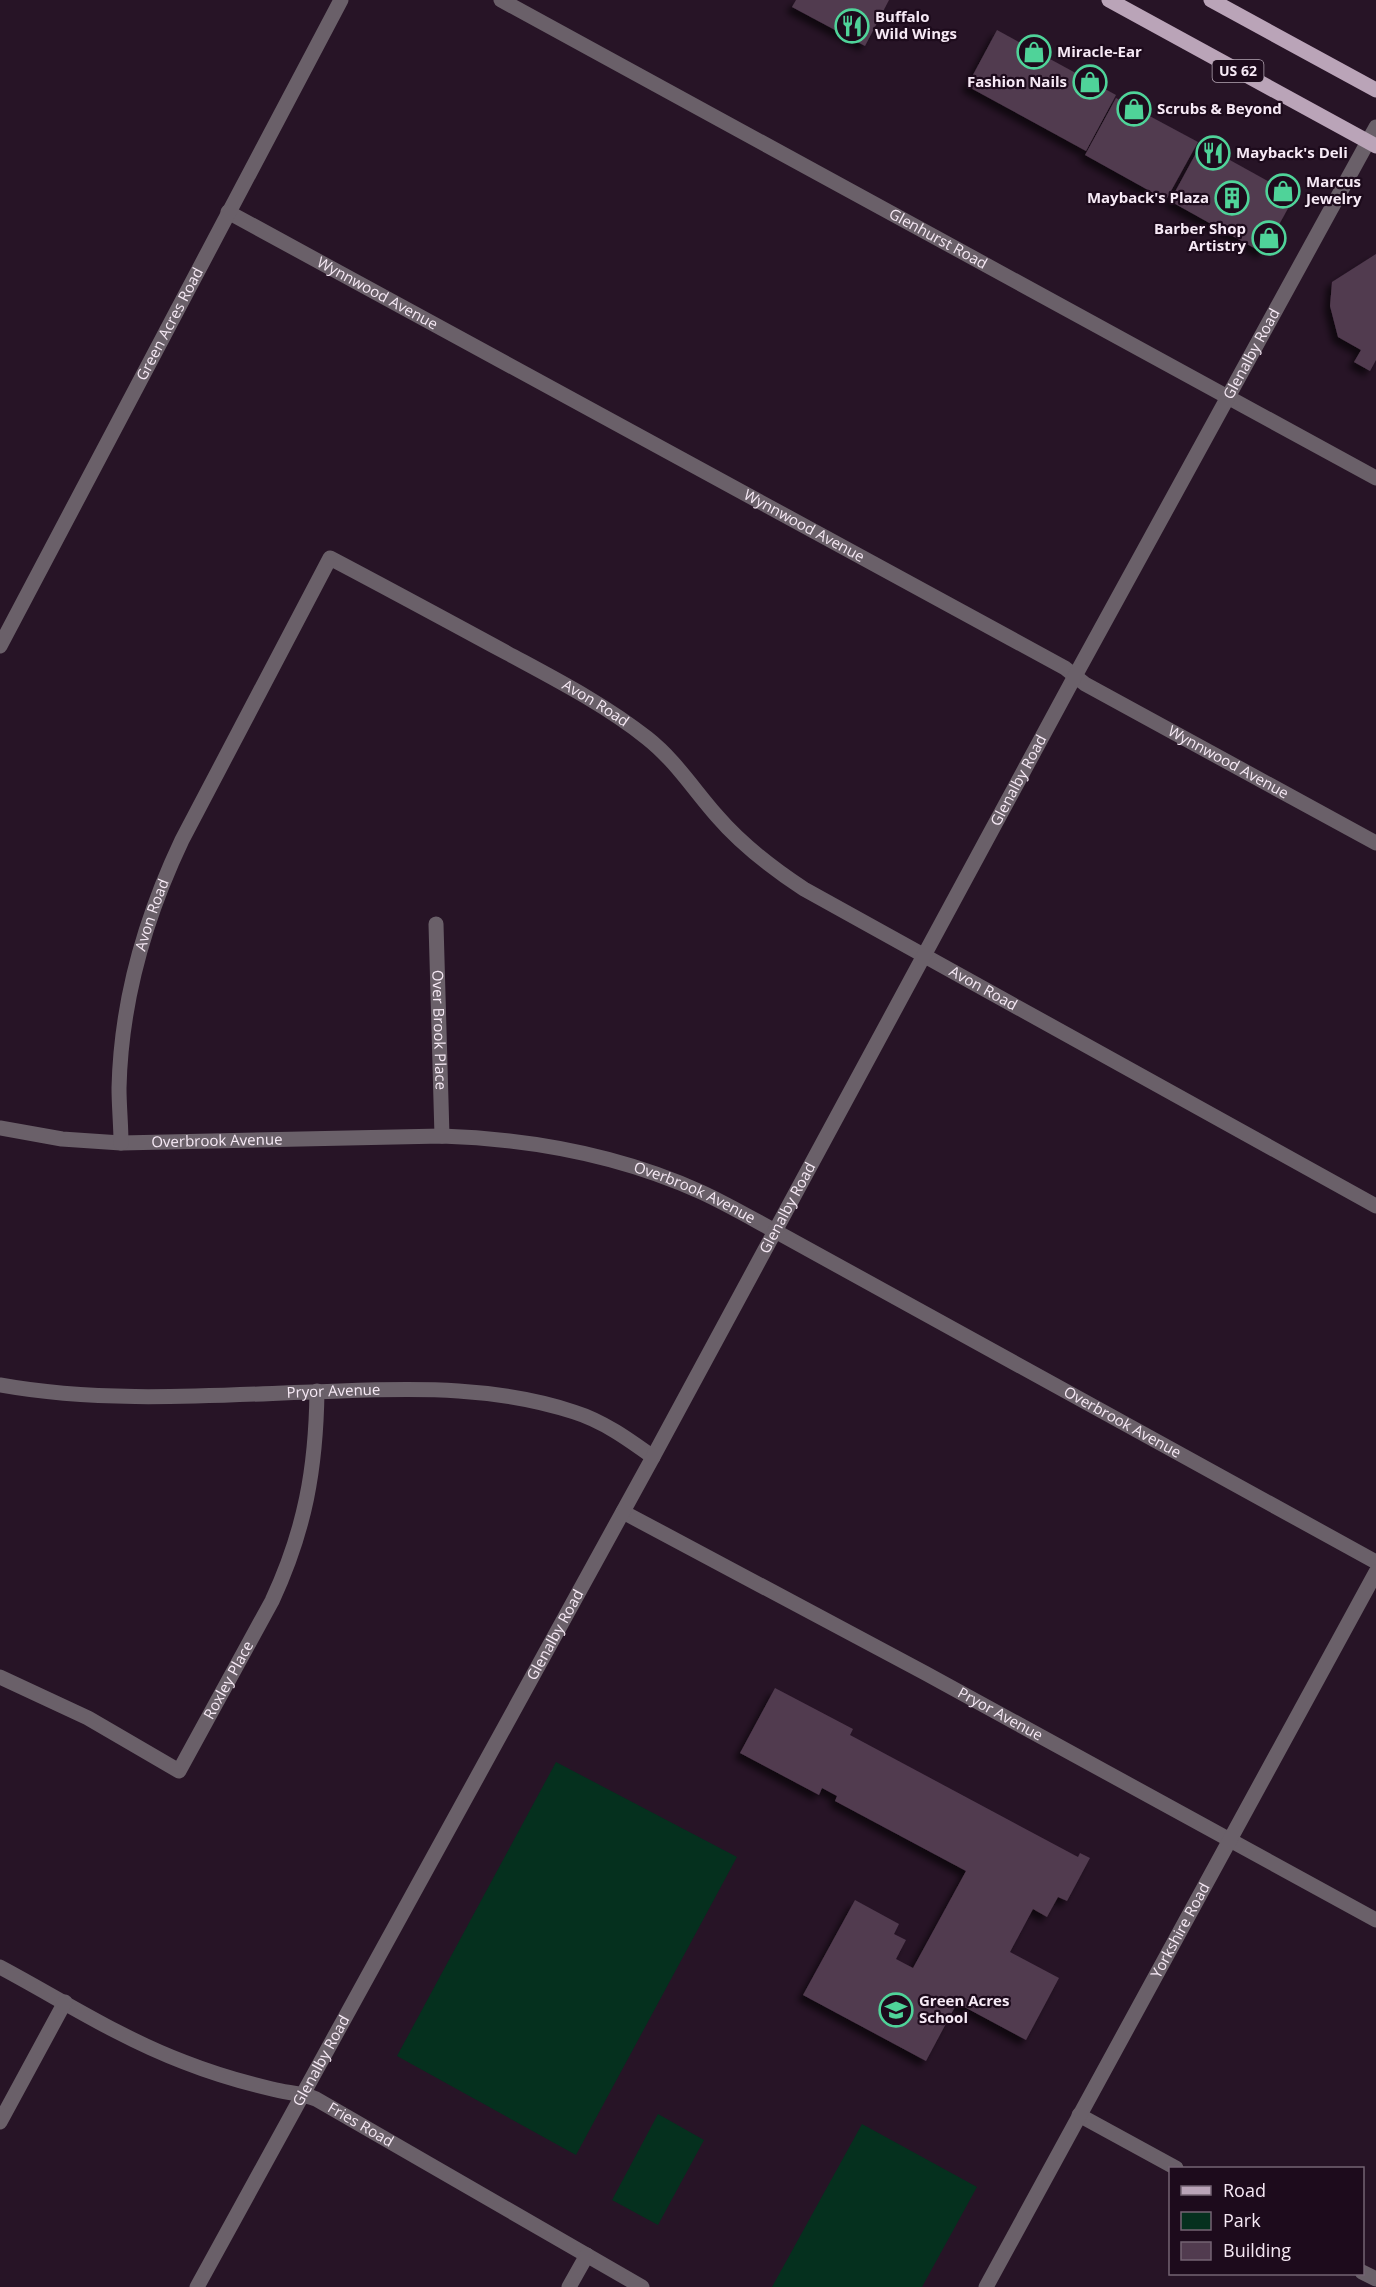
<svg xmlns="http://www.w3.org/2000/svg" width="1376" height="2287" viewBox="0 0 1376 2287" font-family="'Open Sans',sans-serif">
	<style>
		.green { fill: #05301e }
		.building { fill: #513b4f; filter: url(#shadow) }
		.lines { fill: none; stroke-linecap: round; stroke-linejoin: round }
		.minor { stroke: #6a6069; stroke-width: 15 }
		.primary { stroke: #baa4b8; stroke-width: 15 }
		.labels { text-anchor: middle; stroke-width: 4.5; stroke-linejoin: round; paint-order: stroke }
		.shield { fill: #1d0b1c; stroke: #b5a6b4; stroke-width: 1.5 }
		.shield-label { font-size: 14px; font-weight: bold; fill: #f6e9f5 }
		.poi-label { font-size: 15px; font-weight: bold; fill: #f6e9f5; stroke: #1d0b1c; text-anchor: start }
		.street-label { font-size: 15px; fill: #f6e9f5; stroke: #1d0b1c }
	</style>
	<defs>
		<filter id="shadow"><feDropShadow dx="-5.5" dy="5.5" stdDeviation="3" flood-color="#0009"/></filter>
	</defs>
	<rect width="100%" height="100%" fill="#271426"/>
	<!-- green -->
	<g class="green">
		<polygon points="556,1762 737,1857 576,2155 397,2056"/>
		<polygon points="658,2114 704,2140 658,2225 612,2200"/>
		<polygon points="862,2124 977,2187 922,2287 772,2287"/>
	</g>
	<!-- building -->
	<g class="building">
		<polygon points="796,0 889,0 865,46 792,7"/>
		<polygon points="997,30 1116,95 1086,151 967,86"/>
		<polygon points="1116,98 1198,142 1166,200 1085,155"/>
		<polygon points="1201,144 1295,196 1263,253 1170,201"/>
		<polygon points="1376,254 1376,360 1370,371 1354,362 1361,350 1338,337 1330,306 1332,282"/>
		<polygon points="775,1688 853,1729 850,1735 1078,1857 1080,1853 1090,1858 1067,1901 1058,1897 1047,1917 1033,1909 1010,1952 1059,1978 1026,2040 957,2003 926,2061 803,1995 855,1900 899,1924 894,1934 906,1940 896,1959 913,1968 966,1871 835,1801 837,1796 822,1788 819,1795 740,1753"/>
	</g>
	<g class="lines">
		<!-- minor -->
		<g class="minor">
			<path id="s1" d="M501,0L1376,478"/>
			<path id="s2" d="M228,212L1065,668L1085,684L1376,843"/>
			<path id="s3" d="M0,646L341,0"/>
			<path id="s4" d="M436,924L442,1136"/>
			<path id="s5" d="M0,1128L62,1139L121,1143L442,1136C532,1139 619,1155 701,1192C727,1204 751,1218 775,1231L1376,1562"/>
			<path id="s6" d="M121,1143C121,1125 119,1106 119,1088C121,1001 145,918 182,840L330,558C389,589 448,621 507,653C555,679 604,704 647,738C675,760 694,790 717,816C742,845 772,868 804,889L1376,1206"/>
			<path id="s7" d="M0,1385C110,1405 229,1394 340,1391C420,1388 498,1387 574,1412C603,1421 628,1439 653,1457"/>
			<path id="s8" d="M623,1512L925,1673L1376,1920"/>
			<path id="s9" d="M0,1677L88,1718L179,1771L272,1601C305,1530 316,1469 317,1391"/>
			<path id="s10" d="M0,1967C60,1999 120,2038 184,2062C212,2073 242,2082 272,2089C287,2093 302,2093 316,2099L642,2287"/>
			<polyline points="1079,2115 1176,2168"/>
			<polyline points="0,2122 65,2002"/>
			<polyline points="1362,2272 1376,2279"/>
			<path id="s11" d="M197,2287L653,1457L1075,676L1376,127"/>
			<polyline points="569,2287 587,2255"/>
			<path id="s12" d="M986,2287L1376,1572"/>
		</g>
		<!-- primary -->
		<g class="primary">
			<polyline points="1109,0 1376,146"/>
			<polyline points="1211,0 1376,90"/>
		</g>
	</g>
	<!-- icons -->
	<defs>
		<g id="restaurant-ring" transform="scale(1.725)"><circle r="9.5" fill="#1d0b1c" stroke="#4fd399" stroke-width="1.5"/><path d="M-5-6h1v4h1v-4h1v4h1v-4h1v5L-1.5 .5V6h-2V.5L-5-1ZM5-6V6H3V1.5H1.5Q1.5-4 5-6Z" fill="#4fd399"/></g>
		<g id="shop-ring" transform="scale(1.725)"><circle r="9.5" fill="#1d0b1c" stroke="#4fd399" stroke-width="1.5"/><path d="M-5-2.5h2.3a2.7 3.5 0 0 1 5.4 0H5L5.5 6h-11ZM-1.5-2.5h3a1.5 2.3 0 0 0-3 0Z" fill="#4fd399"/></g>
		<g id="building-ring" transform="scale(1.725)"><circle r="9.5" fill="#1d0b1c" stroke="#4fd399" stroke-width="1.5"/><path d="M-4-6H4V6H1V3H-1V6H-4ZM-2.5-4.3h1.7v1.8h-1.7ZM.8-4.3h1.7v1.8H.8ZM-2.5-1h1.7V.8h-1.7ZM.8-1h1.7V.8H.8Z" fill="#4fd399"/></g>
		<g id="school-ring" transform="scale(1.725)"><circle r="9.5" fill="#1d0b1c" stroke="#4fd399" stroke-width="1.5"/><path d="M0-5L7-2L0 1L-7-2ZM-4 1L0 2.5L4 1V4Q0 6-4 4Z" fill="#4fd399"/></g>
	</defs>
	<g fill-rule="evenodd">
		<use href="#restaurant-ring" x="852" y="26"/>
		<use href="#shop-ring" x="1034" y="52"/>
		<use href="#shop-ring" x="1090" y="82"/>
		<use href="#shop-ring" x="1134" y="109"/>
		<use href="#restaurant-ring" x="1213" y="153"/>
		<use href="#shop-ring" x="1283" y="191"/>
		<use href="#building-ring" x="1232" y="198"/>
		<use href="#shop-ring" x="1269" y="238"/>
		<use href="#school-ring" x="896" y="2010"/>
	</g>
	<g class="labels">
		<!-- shield labels -->
		<rect class="shield" x="1212.5" y="60" width="51" height="22" rx="4.5"/>
		<g class="shield-label">
			<text x="1238" y="76">US 62</text>
		</g>
		<!-- poi labels -->
		<g class="poi-label">
			<text x="875" y="22">Buffalo<tspan x="875" dy="17">Wild Wings</tspan></text>
			<text x="1057" y="57">Miracle-Ear</text>
			<text x="1067" y="87" text-anchor="end">Fashion Nails</text>
			<text x="1157" y="114">Scrubs &amp; Beyond</text>
			<text x="1236" y="158">Mayback's Deli</text>
			<text x="1306" y="187">Marcus<tspan x="1306" dy="17">Jewelry</tspan></text>
			<text x="1209" y="203" text-anchor="end">Mayback's Plaza</text>
			<text x="1246" y="234" text-anchor="end">Barber Shop<tspan x="1246" dy="17">Artistry</tspan></text>
			<text x="919" y="2006">Green Acres<tspan x="919" dy="17">School</tspan></text>
		</g>
		<!-- street labels -->
		<g class="street-label">
			<text dy="5" stroke="none"><textPath href="#s1" startOffset="498">Glenhurst Road</textPath></text>
			<text dy="5" stroke="none"><textPath href="#s2" startOffset="170">Wynnwood Avenue</textPath></text>
			<text dy="5" stroke="none"><textPath href="#s3" startOffset="364">Green Acres Road</textPath></text>
			<text dy="5" stroke="none"><textPath href="#s11" startOffset="2202">Glenalby Road</textPath></text>
			<text dy="5" stroke="none"><textPath href="#s2" startOffset="656">Wynnwood Avenue</textPath></text>
			<text dy="5" stroke="none"><textPath href="#s6" startOffset="934">Avon Road</textPath></text>
			<text dy="5" stroke="none"><textPath href="#s2" startOffset="1142">Wynnwood Avenue</textPath></text>
			<text dy="5" stroke="none"><textPath href="#s11" startOffset="1716">Glenalby Road</textPath></text>
			<text dy="5" stroke="none"><textPath href="#s6" startOffset="232">Avon Road</textPath></text>
			<text dy="5" stroke="none"><textPath href="#s6" startOffset="1420">Avon Road</textPath></text>
			<text dy="5" stroke="none"><textPath href="#s4" startOffset="106">Over Brook Place</textPath></text>
			<text dy="5" stroke="none"><textPath href="#s5" startOffset="218">Overbrook Avenue</textPath></text>
			<text dy="5" stroke="none"><textPath href="#s5" startOffset="704">Overbrook Avenue</textPath></text>
			<text dy="5" stroke="none"><textPath href="#s11" startOffset="1230">Glenalby Road</textPath></text>
			<text dy="5" stroke="none"><textPath href="#s7" startOffset="334">Pryor Avenue</textPath></text>
			<text dy="5" stroke="none"><textPath href="#s5" startOffset="1190">Overbrook Avenue</textPath></text>
			<text dy="5" stroke="none"><textPath href="#s11" startOffset="744">Glenalby Road</textPath></text>
			<text dy="5" stroke="none"><textPath href="#s9" startOffset="306">Roxley Place</textPath></text>
			<text dy="5" stroke="none"><textPath href="#s8" startOffset="428">Pryor Avenue</textPath></text>
			<text dy="5" stroke="none"><textPath href="#s12" startOffset="406">Yorkshire Road</textPath></text>
			<text dy="5" stroke="none"><textPath href="#s11" startOffset="258">Glenalby Road</textPath></text>
			<text dy="5" stroke="none"><textPath href="#s10" startOffset="396">Fries Road</textPath></text>
		</g>
	</g>
	<!-- legend -->
	<rect x="1169" y="2167" width="195" height="108" fill="#1d0b1c" stroke="#746473" stroke-width="1.5"/>
	<rect x="1181" y="2186" width="30" height="9" fill="#baa4b8" stroke="#746473" stroke-width="1.5"/>
	<text x="1223" y="2197" font-size="18" fill="#f6e9f5">Road</text>
	<rect x="1181" y="2212" width="30" height="18" fill="#05301e" stroke="#746473" stroke-width="1.5"/>
	<text x="1223" y="2227" font-size="18" fill="#f6e9f5">Park</text>
	<rect x="1181" y="2242" width="30" height="18" fill="#513b4f" stroke="#746473" stroke-width="1.5"/>
	<text x="1223" y="2257" font-size="18" fill="#f6e9f5">Building</text>
</svg>
